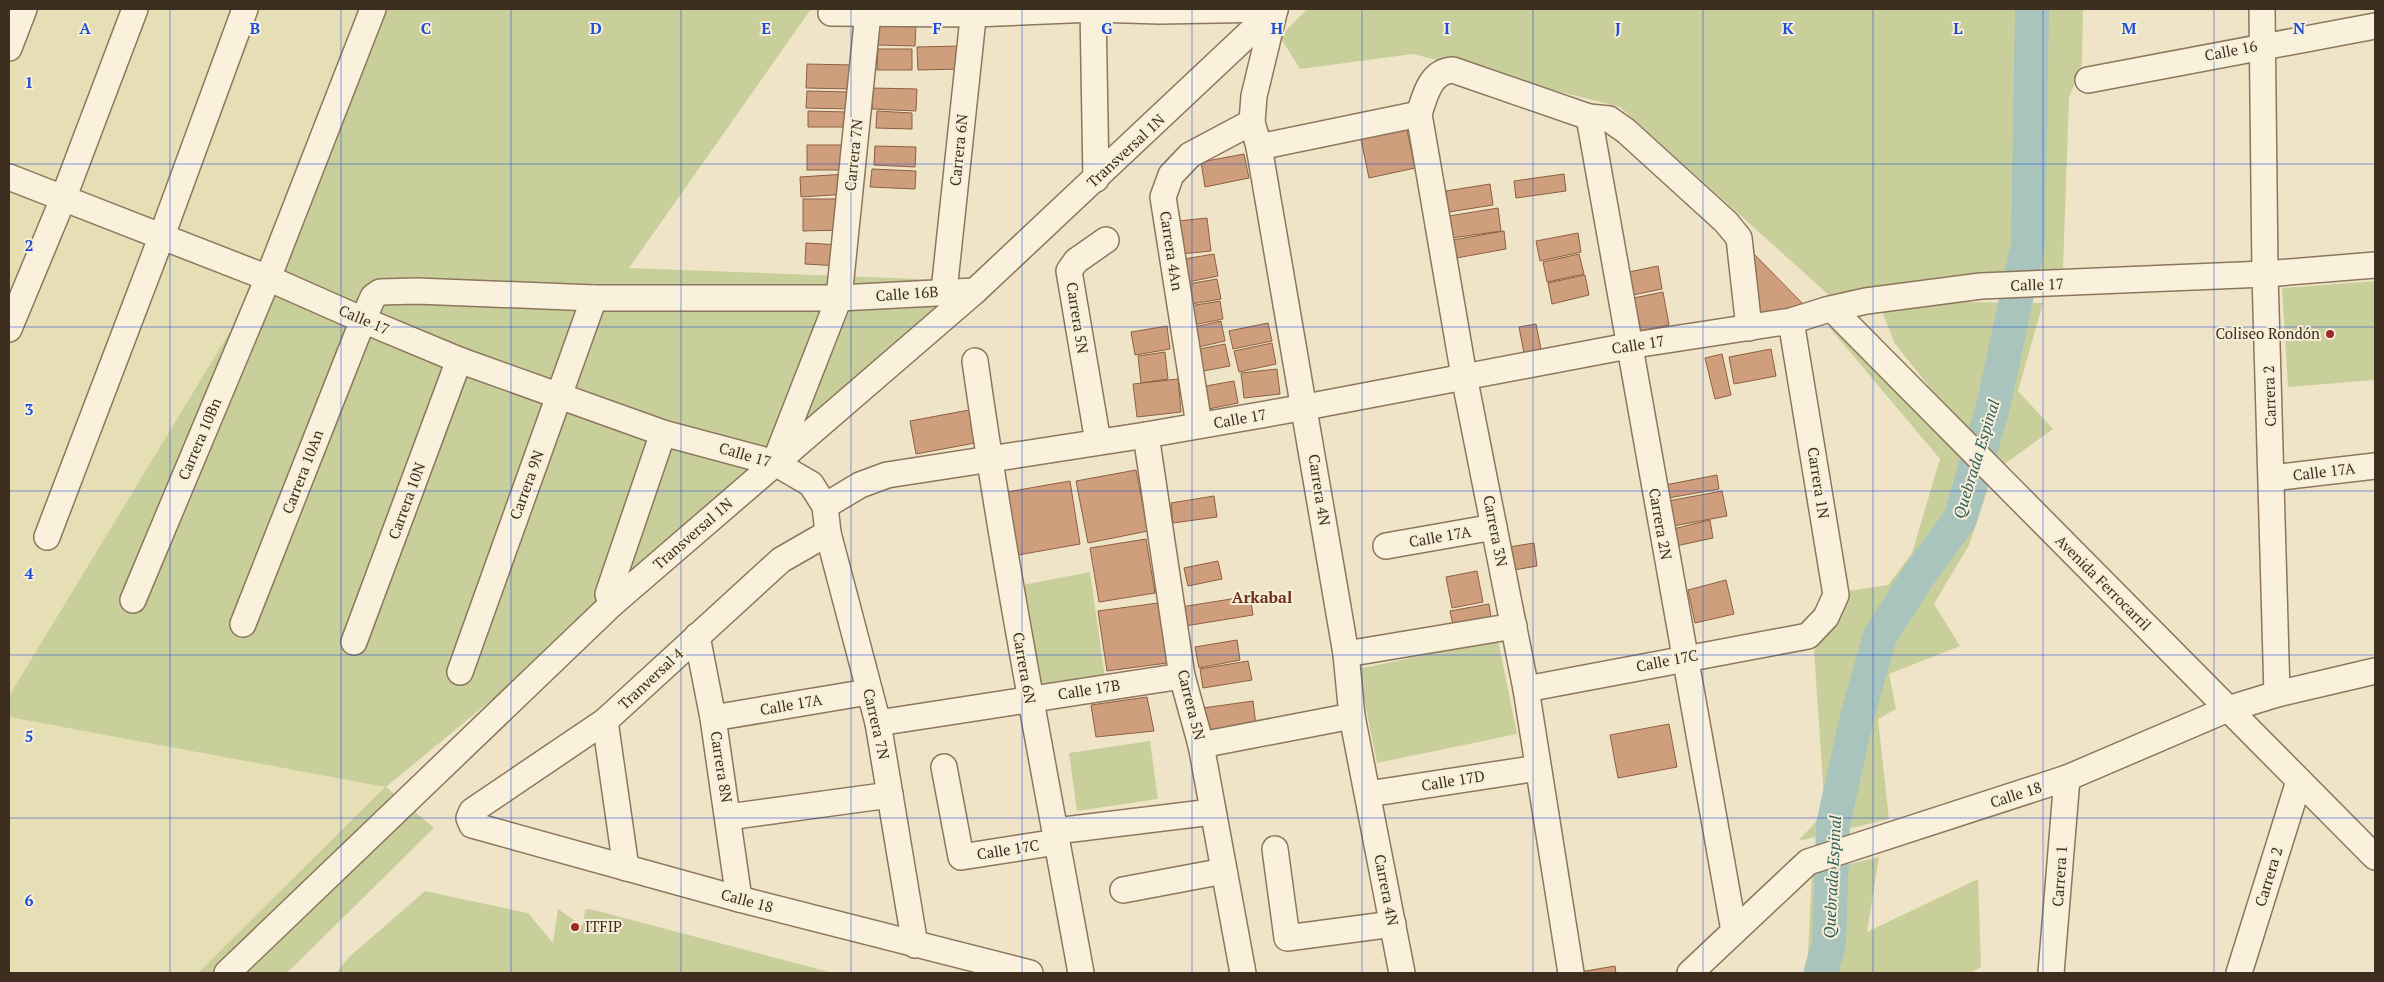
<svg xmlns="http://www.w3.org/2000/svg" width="2384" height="982" viewBox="0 0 2384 982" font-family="'PT Serif',serif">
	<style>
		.farmland { fill: #e6deb5 }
		.green { fill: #c9cf9b }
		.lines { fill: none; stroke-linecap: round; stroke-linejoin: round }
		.river { stroke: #a9c4bc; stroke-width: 34 }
		.building { fill: #cf9f7d; stroke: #8d5f41 }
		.minor-casing { stroke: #8d765c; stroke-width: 28 }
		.minor { stroke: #faf1dc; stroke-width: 25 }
		.grid { fill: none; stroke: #1d4ed8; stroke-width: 1; stroke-opacity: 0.55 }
		.poi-dot { fill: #9e2a2b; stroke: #f7eed8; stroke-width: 2 }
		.labels { text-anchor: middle; stroke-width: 4; stroke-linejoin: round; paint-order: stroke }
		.street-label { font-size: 15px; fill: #3d2e20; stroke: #f7eed8 }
		.poi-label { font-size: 15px; fill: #3d2e20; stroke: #f7eed8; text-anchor: end }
		.water-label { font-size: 16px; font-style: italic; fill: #2f5d5a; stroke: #f7eed8 }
		.neighbourhood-label { font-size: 16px; font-weight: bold; fill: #6b2e1e; stroke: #f7eed8 }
		.grid-label { font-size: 16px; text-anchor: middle; font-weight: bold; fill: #1d4ed8; stroke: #f7eed8; stroke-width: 4; stroke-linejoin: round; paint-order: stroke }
	</style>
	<rect width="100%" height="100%" fill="#f0e4c8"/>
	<!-- farmland -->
	<g class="farmland">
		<polygon points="9,9 370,9 274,259 9,696"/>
		<polygon points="9,717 385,787 198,973 9,973"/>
	</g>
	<!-- green -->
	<g class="green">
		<polygon points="370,9 811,9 629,268 999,282 386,787 434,828 287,973 198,973 385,787 9,717 9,696 274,259"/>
		<polygon points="1307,9 2083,9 2082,64 2069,98 2063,268 1831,297 1620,107 1413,54 1300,69 1280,37"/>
		<polygon points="2375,281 2375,380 2288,387 2282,288"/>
		<polygon points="1961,302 2043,303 2018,391 2053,429 2003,465 1973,441 1895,344 1880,306"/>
		<polygon points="1840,326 1989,486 1969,545 1934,604 1960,646 1889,674 1896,709 1878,719 1889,819 1798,841 1825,812 1814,651 1847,591 1888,585 1912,553 1940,459 1829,327"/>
		<polygon points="1090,572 1105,678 1038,690 1022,585"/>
		<polygon points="1498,640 1517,734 1377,763 1358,669"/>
		<polygon points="1150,741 1158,799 1077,811 1069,753"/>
		<polygon points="1879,857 1867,932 1978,879 1981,967 1970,973 1803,973 1808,953 1812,873"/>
		<polygon points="425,891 528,913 553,943 558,909 583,926 585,910 590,909 833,973 336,973 349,957"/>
	</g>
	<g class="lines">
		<!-- river -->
		<polyline class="river" points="1821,973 1829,944 1833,825 1857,717 1880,636 1919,575 1960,519 1993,407 2028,244 2032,9"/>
	</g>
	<!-- building -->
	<g class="building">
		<polygon points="878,24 916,25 915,46 877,45"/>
		<polygon points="960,46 961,69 918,70 917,47"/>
		<polygon points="878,49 912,49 912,70 877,70"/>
		<polygon points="807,64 852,65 852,89 806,88"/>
		<polygon points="873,88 917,89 916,111 872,109"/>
		<polygon points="807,91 851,92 851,109 806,108"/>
		<polygon points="808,111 848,112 848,127 808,127"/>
		<polygon points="877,111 912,113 912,129 876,128"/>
		<polygon points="1406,125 1415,168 1369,178 1360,135"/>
		<rect x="807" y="145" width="39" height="25"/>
		<polygon points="875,146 916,147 915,167 874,165"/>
		<polygon points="1244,154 1249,178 1205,187 1201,162"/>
		<polygon points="872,169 916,171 915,189 870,187"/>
		<polygon points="846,174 847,194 801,197 800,177"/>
		<polygon points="1564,174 1566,191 1516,198 1514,181"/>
		<polygon points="1490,184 1493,205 1449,212 1446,191"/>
		<polygon points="803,199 844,199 844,230 803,231"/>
		<polygon points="1498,208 1501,231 1452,238 1449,216"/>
		<polygon points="1207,218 1211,251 1181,254 1178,221"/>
		<polygon points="1504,231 1506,249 1456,258 1453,240"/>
		<polygon points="1578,233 1581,252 1540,261 1536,241"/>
		<polygon points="806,243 841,245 840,266 805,264"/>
		<polygon points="1752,252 1806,307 1753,317"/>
		<polygon points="1214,254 1218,276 1188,282 1184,259"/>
		<polygon points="1579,254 1584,274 1547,282 1543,262"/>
		<polygon points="1658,266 1662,289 1628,296 1624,273"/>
		<polygon points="1585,275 1589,295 1552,304 1548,283"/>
		<polygon points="1217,279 1221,299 1191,304 1188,284"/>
		<polygon points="1663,292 1669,325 1635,332 1629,299"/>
		<polygon points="1220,301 1223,319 1193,325 1190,306"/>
		<polygon points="1221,321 1225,341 1194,348 1190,328"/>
		<polygon points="1268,323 1272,341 1233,349 1229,331"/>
		<polygon points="1536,324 1541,349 1524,353 1519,327"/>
		<polygon points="1167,326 1170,349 1135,355 1131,332"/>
		<polygon points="1272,343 1276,364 1239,372 1234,351"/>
		<polygon points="1225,344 1230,366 1198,372 1194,350"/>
		<polygon points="1771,349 1776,376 1734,384 1729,357"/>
		<polygon points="1165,352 1168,379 1141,383 1138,356"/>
		<polygon points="1722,354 1731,395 1715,399 1705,358"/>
		<polygon points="1277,369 1280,394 1244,398 1241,373"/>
		<polygon points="1178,379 1181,412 1137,417 1133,384"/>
		<polygon points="1234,381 1238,403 1204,410 1200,387"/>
		<polygon points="969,410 975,443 916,454 910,421"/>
		<polygon points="1136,470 1148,531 1088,543 1076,481"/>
		<polygon points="1717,475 1719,489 1668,498 1665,485"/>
		<polygon points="1070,481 1080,544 1018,555 1007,492"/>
		<polygon points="1722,491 1727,516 1668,527 1663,502"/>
		<polygon points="1214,496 1217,517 1173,523 1171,503"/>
		<polygon points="1710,520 1713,538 1676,546 1673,529"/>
		<polygon points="1146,539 1155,593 1099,602 1090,548"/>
		<polygon points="1534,543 1537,566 1514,570 1509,547"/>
		<polygon points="1218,561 1222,579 1188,586 1184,568"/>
		<polygon points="1477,571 1483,602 1452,608 1446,577"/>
		<polygon points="1726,580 1734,614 1695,623 1688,590"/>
		<polygon points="1250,596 1253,615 1185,626 1181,607"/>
		<polygon points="1158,603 1167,663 1107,671 1098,611"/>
		<polygon points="1489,604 1492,624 1454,630 1450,611"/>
		<polygon points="1237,640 1240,660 1199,668 1195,647"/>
		<polygon points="1248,661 1252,680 1203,688 1200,669"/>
		<polygon points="1147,697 1154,731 1096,737 1091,705"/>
		<polygon points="1253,701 1256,726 1206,733 1203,708"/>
		<polygon points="1669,724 1677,767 1618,778 1610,735"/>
		<polygon points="1615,966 1616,973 1580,973 1580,972"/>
	</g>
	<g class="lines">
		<!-- minor casing -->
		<g class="minor-casing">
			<g id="minor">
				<polyline points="1093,9 1096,179"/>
				<polyline points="1275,9 1254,96 1252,122 1259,147 1346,654 1352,716 1402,973"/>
				<polyline points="2262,9 2265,274 2277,694"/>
				<polyline points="831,13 974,14 1093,9 1160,11 1275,9"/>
				<polyline points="9,48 24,9"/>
				<polyline points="2088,80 2375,26"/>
				<polyline points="1589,117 1734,931"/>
				<polyline points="1259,147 1419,114"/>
				<polyline points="9,177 268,278 363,320 459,360 663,433 775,463 811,484 825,506 828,533 878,723 915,945"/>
				<polyline points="944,291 974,9"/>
				<polyline points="1832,309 2375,857"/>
				<polyline points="9,329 63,199 135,9"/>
				<path d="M975,361C1004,566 1044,769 1081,973"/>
				<polyline points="1199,425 1163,197 1171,175 1190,155 1252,122"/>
				<polyline points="1146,435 1182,676 1201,745 1243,973"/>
				<polyline points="1098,442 1069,271 1076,261 1106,240"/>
				<polyline points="776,459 839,298 868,13"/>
				<polyline points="2272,478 2375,466"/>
				<polyline points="825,506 860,485 887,475 1146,435 1306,407 1628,346 1791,321 1826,310 1866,301 1981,286 2265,274 2375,265"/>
				<polyline points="828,533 781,560 605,721 472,811 469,818 472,825 739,899 1030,973"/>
				<polyline points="47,537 161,238 245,9"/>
				<polyline points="1386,546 1494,527"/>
				<polyline points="133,600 268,278 373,9"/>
				<polyline points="612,604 608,594 663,433"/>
				<polyline points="243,624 363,320 373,297 380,292 417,291 594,298 839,298 975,291"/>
				<polyline points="697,636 713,718 739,899"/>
				<polyline points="354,642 459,360"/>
				<polyline points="1346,654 1514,626"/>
				<polyline points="460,672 594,298"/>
				<polyline points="1526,689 1808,636 1826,617 1836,595 1791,321"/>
				<polyline points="713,718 868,692"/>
				<polyline points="605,721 626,868"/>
				<polyline points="878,723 1182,676"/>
				<polyline points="1201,745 1352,716"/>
				<polyline points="944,767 961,857 1057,842"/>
				<polyline points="1368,794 1538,768"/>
				<polyline points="728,817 890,795"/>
				<polyline points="1056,831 1212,812"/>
				<polyline points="1275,849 1287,938 1393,924"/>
				<polyline points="1123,890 1224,871"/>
				<polyline points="227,973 612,604 975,291 1275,9"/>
				<path d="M1571,973L1526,689L1464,376L1419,114C1425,96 1430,71 1453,70L1589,117L1609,119L1626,131L1726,222L1739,238L1749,328"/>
				<polyline points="1690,973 1808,862 2067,778 2228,709 2277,694 2375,671"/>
				<polyline points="2051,973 2067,778"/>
				<polyline points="2239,973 2299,781"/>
			</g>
		</g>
		<!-- minor -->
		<use href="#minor" class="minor"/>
	</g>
	<!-- grid -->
	<path class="grid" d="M170,9V973M341,9V973M511,9V973M681,9V973M851,9V973M1022,9V973M1192,9V973M1362,9V973M1533,9V973M1703,9V973M1873,9V973M2043,9V973M2214,9V973M9,164H2375M9,327H2375M9,491H2375M9,655H2375M9,818H2375"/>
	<!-- markers -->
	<g class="poi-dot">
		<circle cx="2330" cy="334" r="5"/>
		<circle cx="575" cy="927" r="5"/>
	</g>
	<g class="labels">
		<!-- street labels -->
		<g class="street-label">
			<text transform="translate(2231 51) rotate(-11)" y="5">Calle 16</text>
			<text transform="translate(959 150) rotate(-84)" y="5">Carrera 6N</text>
			<text transform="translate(1126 151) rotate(-43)" y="5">Transversal 1N</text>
			<text transform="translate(854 155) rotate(-84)" y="5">Carrera 7N</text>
			<text transform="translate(1171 251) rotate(81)" y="5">Carrera 4An</text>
			<text transform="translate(2037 285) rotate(-2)" y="5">Calle 17</text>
			<text transform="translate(907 294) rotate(-4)" y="5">Calle 16B</text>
			<text transform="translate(1077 318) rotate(81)" y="5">Carrera 5N</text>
			<text transform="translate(364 320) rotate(23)" y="5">Calle 17</text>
			<text transform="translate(1638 345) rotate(-9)" y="5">Calle 17</text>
			<text transform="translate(2270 396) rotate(-92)" y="5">Carrera 2</text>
			<text transform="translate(1240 419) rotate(-10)" y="5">Calle 17</text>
			<text transform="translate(200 439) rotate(-67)" y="5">Carrera 10Bn</text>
			<text transform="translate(745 455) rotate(16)" y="5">Calle 17</text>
			<text transform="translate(303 472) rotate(-69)" y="5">Carrera 10An</text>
			<text transform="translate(2324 472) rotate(-7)" y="5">Calle 17A</text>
			<text transform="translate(1818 483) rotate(81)" y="5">Carrera 1N</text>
			<text transform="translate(527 485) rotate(-70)" y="5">Carrera 9N</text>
			<text transform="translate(1319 490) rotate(81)" y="5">Carrera 4N</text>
			<text transform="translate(407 501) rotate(-70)" y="5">Carrera 10N</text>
			<text transform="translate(1660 524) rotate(80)" y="5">Carrera 2N</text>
			<text transform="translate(1495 531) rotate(79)" y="5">Carrera 3N</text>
			<text transform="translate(693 534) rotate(-41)" y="5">Transversal 1N</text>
			<text transform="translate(1440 537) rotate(-10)" y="5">Calle 17A</text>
			<text transform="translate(2103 583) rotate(45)" y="5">Avenida Ferrocarril</text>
			<text transform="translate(1667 661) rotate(-11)" y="5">Calle 17C</text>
			<text transform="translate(1024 668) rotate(80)" y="5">Carrera 6N</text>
			<text transform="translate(651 679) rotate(-43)" y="5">Tranversal 4</text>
			<text transform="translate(1089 690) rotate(-9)" y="5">Calle 17B</text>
			<text transform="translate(791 705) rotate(-10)" y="5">Calle 17A</text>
			<text transform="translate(1191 705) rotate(76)" y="5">Carrera 5N</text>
			<text transform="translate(876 724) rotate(77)" y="5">Carrera 7N</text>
			<text transform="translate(721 767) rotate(81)" y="5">Carrera 8N</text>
			<text transform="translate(1453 781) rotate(-9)" y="5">Calle 17D</text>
			<text transform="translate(2016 795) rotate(-18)" y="5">Calle 18</text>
			<text transform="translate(1008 850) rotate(-9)" y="5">Calle 17C</text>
			<text transform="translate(2060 876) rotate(-86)" y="5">Carrera 1</text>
			<text transform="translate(2269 877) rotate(-73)" y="5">Carrera 2</text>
			<text transform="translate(1386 890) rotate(79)" y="5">Carrera 4N</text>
			<text transform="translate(747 901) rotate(15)" y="5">Calle 18</text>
		</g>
		<!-- poi labels -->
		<g class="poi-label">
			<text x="2320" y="339">Coliseo Rondón</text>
			<text x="585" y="932" text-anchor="start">ITFIP</text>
		</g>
		<!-- water labels -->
		<g class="water-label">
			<text transform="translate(1976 459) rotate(-73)" y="6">Quebrada Espinal</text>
			<text transform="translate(1832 877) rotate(-87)" y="6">Quebrada Espinal</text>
		</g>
		<!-- neighbourhood labels -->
		<g class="neighbourhood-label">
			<text x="1262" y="603">Arkabal</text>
		</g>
	</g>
	<g class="grid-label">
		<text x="85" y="34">A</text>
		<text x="255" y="34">B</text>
		<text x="426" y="34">C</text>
		<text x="596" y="34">D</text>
		<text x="766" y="34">E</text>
		<text x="937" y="34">F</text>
		<text x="1107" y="34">G</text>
		<text x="1277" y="34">H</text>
		<text x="1447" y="34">I</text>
		<text x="1618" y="34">J</text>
		<text x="1788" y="34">K</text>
		<text x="1958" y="34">L</text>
		<text x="2129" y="34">M</text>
		<text x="2299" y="34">N</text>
		<text x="29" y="88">1</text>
		<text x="29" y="251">2</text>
		<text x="29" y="415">3</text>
		<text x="29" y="579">4</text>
		<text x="29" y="742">5</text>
		<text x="29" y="906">6</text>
	</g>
	<!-- border -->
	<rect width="2384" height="982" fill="none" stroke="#3d2e20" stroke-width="20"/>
</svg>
